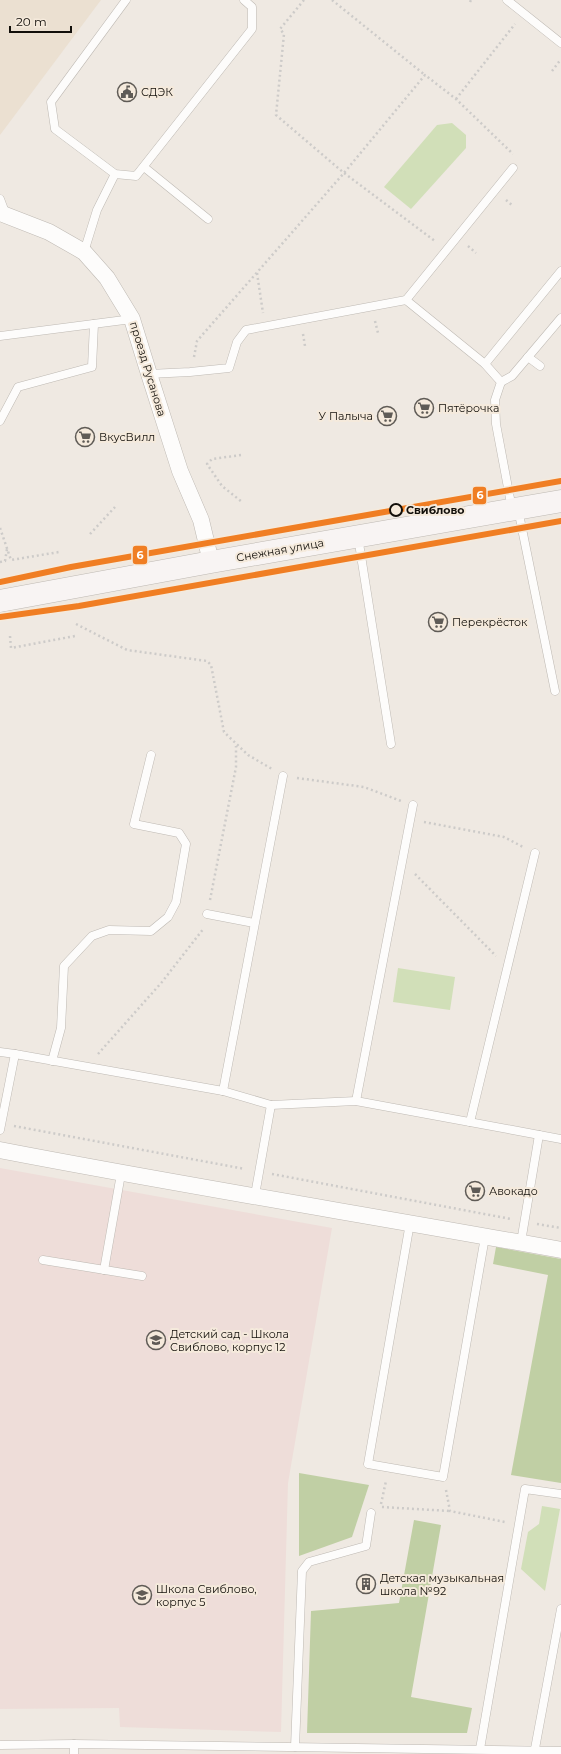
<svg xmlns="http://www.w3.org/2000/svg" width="561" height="1754" viewBox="0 0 561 1754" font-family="Montserrat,sans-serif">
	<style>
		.built { fill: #ebe0d1 }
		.education { fill: #eeddd9 }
		.green { fill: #d1dfb8 }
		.forest { fill: #c0cfa4 }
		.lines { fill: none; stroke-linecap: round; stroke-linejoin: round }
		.service-casing { stroke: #beb9b3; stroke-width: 9 }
		.minor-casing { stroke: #beb9b3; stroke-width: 17 }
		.secondary-casing { stroke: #beb9b3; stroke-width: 23 }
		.path { stroke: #cdcbc9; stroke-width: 2.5; stroke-dasharray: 2 3; stroke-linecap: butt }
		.service { stroke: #fdfcfb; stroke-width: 8 }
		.minor { stroke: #fdfcfb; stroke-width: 16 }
		.secondary { stroke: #f8f4f3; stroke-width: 22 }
		.metro-1-casing { stroke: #f5eadc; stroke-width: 9 }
		.metro-1 { stroke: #f07e23; stroke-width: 6 }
		.stop-dot { fill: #f5eadc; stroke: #120f0a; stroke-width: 2 }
		.labels { text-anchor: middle; stroke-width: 4; stroke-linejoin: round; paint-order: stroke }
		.poi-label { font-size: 11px; fill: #120f0a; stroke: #f5eadc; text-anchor: start }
		.street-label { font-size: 11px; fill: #120f0a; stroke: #f5eadc }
		.stop-label { font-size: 11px; font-weight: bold; fill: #120f0a; stroke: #f5eadc; text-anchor: start }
		.line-badge { stroke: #f5eadc; stroke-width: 1.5 }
		.badge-label { font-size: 11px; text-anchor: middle; font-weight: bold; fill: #fff }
	</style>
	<rect width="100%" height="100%" fill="#efe9e2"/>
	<!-- built -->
	<polygon class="built" points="0,0 101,0 0,135"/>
	<!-- education -->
	<polygon class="education" points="0,1168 332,1228 288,1483 281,1732 120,1727 119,1708 0,1709"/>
	<!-- green -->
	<g class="green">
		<polygon points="452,123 466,135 466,148 411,209 384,187 437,125"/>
		<polygon points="398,968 455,977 450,1010 393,1002"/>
		<polygon points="542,1506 560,1509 545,1591 521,1569 528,1532 539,1524"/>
	</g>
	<!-- forest -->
	<g class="forest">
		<polygon points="496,1247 561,1259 561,1483 511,1475 548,1275 493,1264"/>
		<polygon points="299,1473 369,1485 352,1537 299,1556"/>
		<polygon points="414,1520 441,1525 411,1697 472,1708 467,1733 307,1733 311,1611 399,1603"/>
	</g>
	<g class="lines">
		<!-- service casing -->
		<g class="service-casing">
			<g id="service">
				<polyline points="126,0 51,102 55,129 115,174 136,176 252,29 252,7 244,0"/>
				<polyline points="507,0 561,43"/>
				<polyline points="144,167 208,219"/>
				<polyline points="0,199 6,215"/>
				<polyline points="84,252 97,210 115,174"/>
				<polyline points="0,336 132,319"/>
				<polyline points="528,357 540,366"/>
				<polyline points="485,364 561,271"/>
				<polyline points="149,374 190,372 229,368 237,342 246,330 406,300"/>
				<polyline points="501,382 512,376 561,318"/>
				<polyline points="0,421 18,387 92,367 94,324"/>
				<polyline points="512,509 496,424 495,400 501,382 485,364 406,300 513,168"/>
				<polyline points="518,509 555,691"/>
				<polyline points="358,537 391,744"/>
				<polyline points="207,914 254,923"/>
				<polyline points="0,1052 15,1054"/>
				<polyline points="52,1061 61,1028 64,966 92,936 109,930 151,931 168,917 176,902 186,844 179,833 134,824 151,755"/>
				<polyline points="223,1091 283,776"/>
				<polyline points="356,1101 413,805"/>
				<polyline points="470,1122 535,853"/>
				<polyline points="0,1130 15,1054 223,1091 271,1105 356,1101 561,1139"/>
				<polyline points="255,1195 271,1105"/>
				<polyline points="410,1223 368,1464 443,1477 485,1237"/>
				<polyline points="521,1242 539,1135"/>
				<polyline points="43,1260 142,1276"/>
				<polyline points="104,1270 121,1174"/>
				<polyline points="0,1745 74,1744 561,1751"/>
				<polyline points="295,1747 302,1571 309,1562 366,1546 371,1513"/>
				<polyline points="480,1749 525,1489 561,1494"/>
				<polyline points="74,1754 74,1744"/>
				<polyline points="534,1754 561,1609"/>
			</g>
		</g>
		<!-- minor casing -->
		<g class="minor-casing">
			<g id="minor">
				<polyline points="0,213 49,232 84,252 107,278 132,319 149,374 180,471 201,520 211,562"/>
				<path d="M0,1150C186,1186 374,1216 561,1250"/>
			</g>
		</g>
		<!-- secondary casing -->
		<g class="secondary-casing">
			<polyline id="secondary" points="0,601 211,562 561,501"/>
		</g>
		<!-- path -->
		<g class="path">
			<polyline points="304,0 280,29 284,34 276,115 344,173 435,241"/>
			<polyline points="332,0 425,75"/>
			<polyline points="470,2 471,0"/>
			<polyline points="552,71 561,59"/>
			<polyline points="456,99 515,24"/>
			<polyline points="506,200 513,206"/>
			<polyline points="468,246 476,253"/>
			<polyline points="257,273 263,313"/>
			<polyline points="375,321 378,333"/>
			<polyline points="303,334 305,346"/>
			<polyline points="194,357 197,341 344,173 425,75 456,99 513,154"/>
			<polyline points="241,455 212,459 207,464 222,486 242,502"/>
			<polyline points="0,528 11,560 59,552"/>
			<polyline points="90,534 115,507"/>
			<polyline points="0,562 5,561 7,549"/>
			<polyline points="76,624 127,650 207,661 211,665 224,732 248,755 272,769"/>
			<polyline points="10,636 11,648 75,636"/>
			<polyline points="297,778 364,787 401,801"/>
			<polyline points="424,822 504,837 523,847"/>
			<polyline points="415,874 496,956"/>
			<polyline points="210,900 236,767 236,746"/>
			<polyline points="98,1054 162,982 204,928"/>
			<polyline points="14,1126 245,1169"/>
			<polyline points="272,1174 511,1219"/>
			<polyline points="537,1224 561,1228"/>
			<polyline points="446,1490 450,1511 505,1522"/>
			<polyline points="381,1504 386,1481"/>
			<polyline points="382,1507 450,1511"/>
		</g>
		<!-- service -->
		<use href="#service" class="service"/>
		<!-- minor -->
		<use href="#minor" class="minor"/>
		<!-- secondary -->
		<use href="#secondary" class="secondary"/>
		<!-- metro-1 casing -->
		<g class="metro-1-casing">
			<g id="metro-1">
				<polyline points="0,582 71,567 561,481"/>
				<polyline points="0,617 79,606 561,521"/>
			</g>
		</g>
		<!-- metro-1 -->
		<use href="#metro-1" class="metro-1"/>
	</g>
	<!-- icons -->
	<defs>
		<g id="civic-ring" transform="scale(1)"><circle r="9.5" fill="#f5eadc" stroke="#5f5b56" stroke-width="1.5"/><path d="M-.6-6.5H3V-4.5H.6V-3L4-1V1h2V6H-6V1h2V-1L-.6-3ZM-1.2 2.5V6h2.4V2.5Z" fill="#5f5b56"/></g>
		<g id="supermarket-ring" transform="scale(1)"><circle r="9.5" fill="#f5eadc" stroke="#5f5b56" stroke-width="1.5"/><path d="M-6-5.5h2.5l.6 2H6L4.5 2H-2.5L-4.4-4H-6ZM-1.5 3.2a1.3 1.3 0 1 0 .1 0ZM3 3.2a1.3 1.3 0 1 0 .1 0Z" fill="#5f5b56"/></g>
		<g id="school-ring" transform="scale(1)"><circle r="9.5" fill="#f5eadc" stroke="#5f5b56" stroke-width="1.5"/><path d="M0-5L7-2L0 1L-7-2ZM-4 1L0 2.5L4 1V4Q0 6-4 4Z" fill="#5f5b56"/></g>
		<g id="building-ring" transform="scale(1)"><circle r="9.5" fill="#f5eadc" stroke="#5f5b56" stroke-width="1.5"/><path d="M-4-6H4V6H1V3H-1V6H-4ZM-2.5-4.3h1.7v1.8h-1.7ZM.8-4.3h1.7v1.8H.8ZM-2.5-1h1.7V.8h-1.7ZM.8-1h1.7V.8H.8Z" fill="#5f5b56"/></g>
	</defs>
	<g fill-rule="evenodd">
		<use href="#civic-ring" x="127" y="92"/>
		<use href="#supermarket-ring" x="424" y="408"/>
		<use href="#supermarket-ring" x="387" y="416"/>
		<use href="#supermarket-ring" x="85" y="437"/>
		<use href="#supermarket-ring" x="438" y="622"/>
		<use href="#supermarket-ring" x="475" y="1191"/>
		<use href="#school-ring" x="156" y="1340"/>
		<use href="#building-ring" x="366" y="1584"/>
		<use href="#school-ring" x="142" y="1595"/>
	</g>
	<!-- markers -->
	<circle class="stop-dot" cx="396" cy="510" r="6"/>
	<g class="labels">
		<!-- poi labels -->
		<g class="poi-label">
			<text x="141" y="96">СДЭК</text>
			<text x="438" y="412">Пятёрочка</text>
			<text x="373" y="420" text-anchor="end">У Палыча</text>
			<text x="99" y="441">ВкусВилл</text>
			<text x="452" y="626">Перекрёсток</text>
			<text x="489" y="1195">Авокадо</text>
			<text x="170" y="1338">Детский сад - Школа<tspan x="170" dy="13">Свиблово, корпус 12</tspan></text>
			<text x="380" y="1582">Детская музыкальная<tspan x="380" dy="13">школа №92</tspan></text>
			<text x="156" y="1593">Школа Свиблово,<tspan x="156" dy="13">корпус 5</tspan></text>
		</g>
		<!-- street labels -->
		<g class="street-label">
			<text transform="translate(148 369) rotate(73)" y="4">проезд Русанова</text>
			<text transform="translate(280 550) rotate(-10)" y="4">Снежная улица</text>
		</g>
		<!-- stop labels -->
		<g class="stop-label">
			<text x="406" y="514">Свиблово</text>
		</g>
	</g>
	<g class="line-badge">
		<rect x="472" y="486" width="15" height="19" rx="4" fill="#f07e23"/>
		<rect x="132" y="545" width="16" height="20" rx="4" fill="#f07e23"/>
	</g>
	<g class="badge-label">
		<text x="480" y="499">6</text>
		<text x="140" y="559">6</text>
	</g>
	<!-- scale -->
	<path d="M10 26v6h61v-6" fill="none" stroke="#120f0a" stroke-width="2"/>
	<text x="16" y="26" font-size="12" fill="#120f0a" stroke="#f5eadc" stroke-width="3" paint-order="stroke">20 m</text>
</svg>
